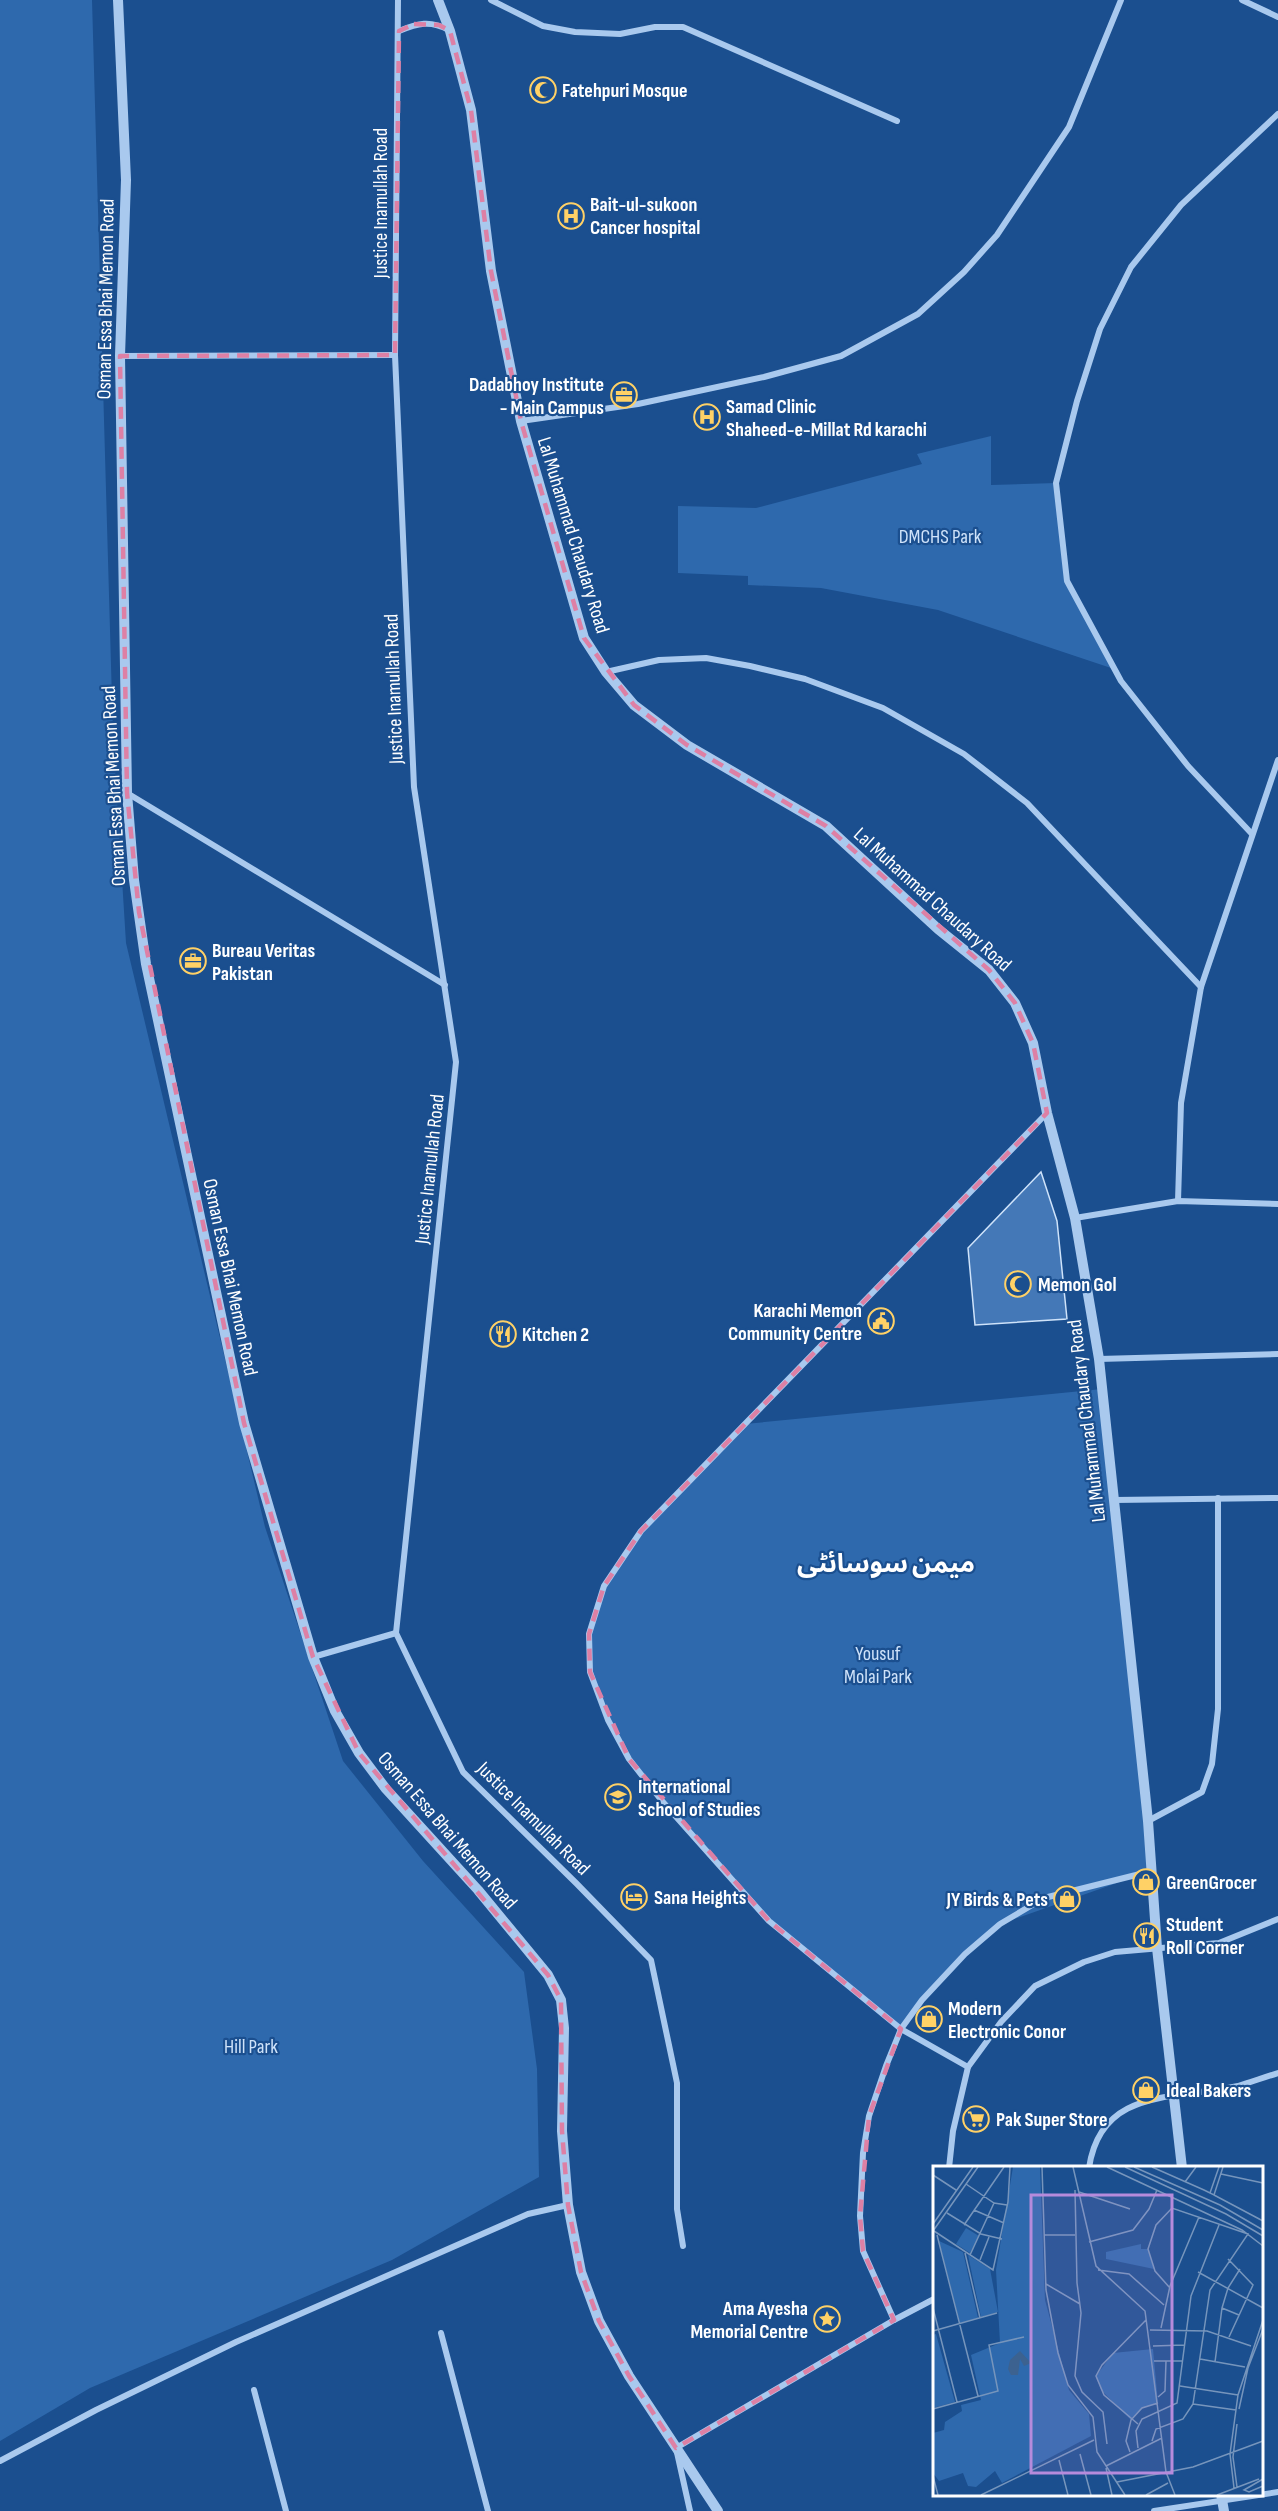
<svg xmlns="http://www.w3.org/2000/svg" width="1278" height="2511" viewBox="0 0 1278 2511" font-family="'Sofia Sans Condensed','Noto Sans Arabic',sans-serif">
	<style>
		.green { fill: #2e69ad }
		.building { fill: #4478b7; stroke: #cfe3fa; stroke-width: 1.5 }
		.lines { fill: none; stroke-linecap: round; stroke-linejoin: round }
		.minor { stroke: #a9c9ee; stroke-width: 6 }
		.tertiary { stroke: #a9c9ee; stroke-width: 10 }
		.marked { fill: none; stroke: #dd80a5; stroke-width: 4.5; stroke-dasharray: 12 8; stroke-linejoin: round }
		.labels { text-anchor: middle; stroke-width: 4.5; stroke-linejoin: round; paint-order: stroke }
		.poi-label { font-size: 20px; font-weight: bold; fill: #fff; stroke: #1b4f8f; text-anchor: start }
		.street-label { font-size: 20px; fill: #fff; stroke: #1b4f8f }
		.park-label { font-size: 20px; fill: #cfe3fa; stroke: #1b4f8f }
		.district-label { font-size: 26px; font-weight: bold; fill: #fff; stroke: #1b4f8f }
		.inset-road { fill: none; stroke: #7695bc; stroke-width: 1.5 }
		.view { fill: #b68bdc; fill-opacity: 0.15; stroke: #b68bdc; stroke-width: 3 }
		.inset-edge { fill: none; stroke: #fff; stroke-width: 3 }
	</style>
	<rect width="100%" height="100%" fill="#1b4f8f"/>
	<!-- green -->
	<g class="green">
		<polygon points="0,0 92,0 113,735 126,943 265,1527 343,1761 423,1861 524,1972 537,2069 539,2177 392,2260 90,2388 0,2441"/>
		<polygon points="991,436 991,485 1056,483 1067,581 1114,669 938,610 821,588 748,585 748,576 678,573 678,506 756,508 922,464 917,454"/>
		<polygon points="1102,1389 1151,1871 1000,1924 965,1954 901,2029 769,1921 629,1759 608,1720 590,1672 589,1634 604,1586 641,1531 745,1424"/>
	</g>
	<!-- building -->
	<polygon class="building" points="1041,1172 1057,1221 1067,1319 975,1325 968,1248"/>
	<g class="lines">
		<!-- minor -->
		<g class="minor">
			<polyline points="398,0 395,355 414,787 456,1062 396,1633 463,1772 576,1883 651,1960 677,2083 677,2209 683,2246"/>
			<polyline points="491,0 543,26 575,32 620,34 655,27 683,27 897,121"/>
			<polyline points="1242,0 1278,17"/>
			<path d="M399,31C418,23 430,20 449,30"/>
			<polyline points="120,356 395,355"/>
			<polyline points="521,421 638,404 764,377 841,356 918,314 964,272 997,235 1069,127 1121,0"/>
			<polyline points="606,672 659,660 706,658 750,666 805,679 883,708 964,754 1027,803 1201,987"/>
			<polyline points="127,793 445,985"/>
			<polyline points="1252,834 1188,766 1121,681 1067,581 1056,483 1077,401 1100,329 1131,267 1181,205 1278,114"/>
			<polyline points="1178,1201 1181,1103 1201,987 1278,760"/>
			<polyline points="1075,1218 1178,1201 1278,1204"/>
			<polyline points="1099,1359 1278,1354"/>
			<polyline points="1114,1500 1278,1498"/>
			<polyline points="313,1657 396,1633"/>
			<polyline points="1148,1821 1202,1792 1212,1764 1218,1709 1218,1498"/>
			<polyline points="968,2067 901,2029 769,1921 662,1801 629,1759 608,1720 590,1672 589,1634 604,1586 641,1531 1047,1113"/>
			<polyline points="949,2168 953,2131 968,2067 1001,2022 1035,1986 1084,1962 1115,1952 1219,1943 1278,1919"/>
			<path d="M1089,2168C1101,2086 1178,2100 1238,2086C1251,2082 1265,2077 1278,2073"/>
			<polyline points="894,2320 863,2251 860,2216 863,2153 869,2116 886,2066 901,2029 922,2000 965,1954 1000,1924 1044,1898 1152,1871"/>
			<polyline points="441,2333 488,2511"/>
			<polyline points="254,2390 286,2511"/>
			<polyline points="0,2461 96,2410 236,2342 528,2214 568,2205"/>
			<polyline points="690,2511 676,2448 894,2320 934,2299"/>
			<polyline points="1154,2511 1278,2492"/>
		</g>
		<!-- tertiary -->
		<g class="tertiary">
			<polyline points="118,0 126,180 120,356 127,793 134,880 146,964 244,1423 313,1657 335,1711 359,1753 386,1789 478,1890 548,1975 561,2000 564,2028 562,2131 568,2205 581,2272 599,2321 629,2376 718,2511"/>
			<polyline points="438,0 450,31 471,110 491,271 521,421 584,638 606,672 634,705 687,745 826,826 938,929 989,970 1015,1003 1033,1043 1047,1113 1075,1218 1099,1359 1148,1821 1157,1948 1182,2168"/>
			<polyline points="1221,2494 1224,2511"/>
		</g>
	</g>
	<!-- marked area -->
	<path class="marked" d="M414,24L439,25L450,31L471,110L491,271L521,421L584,638L634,705L687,745L826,826L989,970L1015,1003L1033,1043L1047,1113L641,1531L604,1586L589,1634L590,1672L629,1759L769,1921L901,2029L869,2116L860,2216L863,2251L894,2320L676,2448L629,2376L599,2321L581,2272L568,2205L562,2131L561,2000L548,1975L359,1753L313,1657L244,1423L139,912L127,793L120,356L395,355L399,31Z"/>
	<!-- icons -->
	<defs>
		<g id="mosque-ring" transform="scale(1.35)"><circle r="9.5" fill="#1b4f8f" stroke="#ffd166" stroke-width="1.5"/><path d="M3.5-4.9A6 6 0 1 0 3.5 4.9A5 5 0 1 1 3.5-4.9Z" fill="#ffd166"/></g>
		<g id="hospital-ring" transform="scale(1.35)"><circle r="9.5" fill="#1b4f8f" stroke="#ffd166" stroke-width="1.5"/><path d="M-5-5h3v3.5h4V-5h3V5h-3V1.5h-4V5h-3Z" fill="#ffd166"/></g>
		<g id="office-ring" transform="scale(1.35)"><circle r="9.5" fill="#1b4f8f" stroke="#ffd166" stroke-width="1.5"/><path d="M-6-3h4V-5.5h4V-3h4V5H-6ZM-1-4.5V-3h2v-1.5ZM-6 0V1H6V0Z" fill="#ffd166"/></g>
		<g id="civic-ring" transform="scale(1.35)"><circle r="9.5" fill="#1b4f8f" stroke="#ffd166" stroke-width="1.5"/><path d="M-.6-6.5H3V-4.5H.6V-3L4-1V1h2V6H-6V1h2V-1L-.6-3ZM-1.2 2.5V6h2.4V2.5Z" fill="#ffd166"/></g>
		<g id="restaurant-ring" transform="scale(1.35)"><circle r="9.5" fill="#1b4f8f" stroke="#ffd166" stroke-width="1.5"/><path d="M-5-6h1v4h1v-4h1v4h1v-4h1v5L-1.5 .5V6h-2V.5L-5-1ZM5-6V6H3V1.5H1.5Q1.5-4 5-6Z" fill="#ffd166"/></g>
		<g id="school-ring" transform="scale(1.35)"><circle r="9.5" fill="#1b4f8f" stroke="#ffd166" stroke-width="1.5"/><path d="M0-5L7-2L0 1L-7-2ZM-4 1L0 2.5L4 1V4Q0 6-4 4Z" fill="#ffd166"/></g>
		<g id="shop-ring" transform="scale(1.35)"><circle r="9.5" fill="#1b4f8f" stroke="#ffd166" stroke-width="1.5"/><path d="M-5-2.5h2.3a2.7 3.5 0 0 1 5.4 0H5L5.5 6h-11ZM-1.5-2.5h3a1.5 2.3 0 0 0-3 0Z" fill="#ffd166"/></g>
		<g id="hotel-ring" transform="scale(1.35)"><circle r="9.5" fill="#1b4f8f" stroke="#ffd166" stroke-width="1.5"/><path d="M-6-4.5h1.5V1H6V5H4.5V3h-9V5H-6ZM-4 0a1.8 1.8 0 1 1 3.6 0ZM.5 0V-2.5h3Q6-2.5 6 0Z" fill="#ffd166"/></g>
		<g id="supermarket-ring" transform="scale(1.35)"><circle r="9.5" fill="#1b4f8f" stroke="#ffd166" stroke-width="1.5"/><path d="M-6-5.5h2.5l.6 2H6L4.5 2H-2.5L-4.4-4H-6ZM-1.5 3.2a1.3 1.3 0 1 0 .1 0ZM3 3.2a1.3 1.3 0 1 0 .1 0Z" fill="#ffd166"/></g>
		<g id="sight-ring" transform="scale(1.35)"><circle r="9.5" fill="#1b4f8f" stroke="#ffd166" stroke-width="1.5"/><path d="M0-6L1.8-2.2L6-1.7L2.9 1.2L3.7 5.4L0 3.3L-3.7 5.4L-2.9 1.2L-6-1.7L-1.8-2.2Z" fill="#ffd166"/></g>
	</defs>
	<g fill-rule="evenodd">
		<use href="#mosque-ring" x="543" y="90"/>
		<use href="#hospital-ring" x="571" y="216"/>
		<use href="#office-ring" x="624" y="395"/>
		<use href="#hospital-ring" x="707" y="417"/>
		<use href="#office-ring" x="193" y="961"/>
		<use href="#mosque-ring" x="1018" y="1284"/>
		<use href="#civic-ring" x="881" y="1321"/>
		<use href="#restaurant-ring" x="503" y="1334"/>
		<use href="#school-ring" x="618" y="1797"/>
		<use href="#shop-ring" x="1146" y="1882"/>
		<use href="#hotel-ring" x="634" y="1897"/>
		<use href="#shop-ring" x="1067" y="1899"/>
		<use href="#restaurant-ring" x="1147" y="1936"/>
		<use href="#shop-ring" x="929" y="2019"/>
		<use href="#shop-ring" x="1146" y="2090"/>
		<use href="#supermarket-ring" x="976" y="2119"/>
		<use href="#sight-ring" x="827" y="2319"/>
	</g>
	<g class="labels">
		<!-- poi labels -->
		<g class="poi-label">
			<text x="562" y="97">Fatehpuri Mosque</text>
			<text x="590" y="211">Bait-ul-sukoon<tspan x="590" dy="23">Cancer hospital</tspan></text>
			<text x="604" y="391" text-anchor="end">Dadabhoy Institute<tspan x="604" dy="23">- Main Campus</tspan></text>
			<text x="726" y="413">Samad Clinic<tspan x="726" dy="23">Shaheed-e-Millat Rd karachi</tspan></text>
			<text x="212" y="957">Bureau Veritas<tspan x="212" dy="23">Pakistan</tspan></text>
			<text x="1038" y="1291">Memon Gol</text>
			<text x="862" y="1317" text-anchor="end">Karachi Memon<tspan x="862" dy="23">Community Centre</tspan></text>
			<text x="522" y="1341">Kitchen 2</text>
			<text x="638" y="1793">International<tspan x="638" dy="23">School of Studies</tspan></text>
			<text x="1166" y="1889">GreenGrocer</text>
			<text x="654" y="1904">Sana Heights</text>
			<text x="1048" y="1906" text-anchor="end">JY Birds &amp; Pets</text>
			<text x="1166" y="1931">Student<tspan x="1166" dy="23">Roll Corner</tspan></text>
			<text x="948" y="2015">Modern<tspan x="948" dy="23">Electronic Conor</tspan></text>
			<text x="1166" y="2097">Ideal Bakers</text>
			<text x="996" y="2126">Pak Super Store</text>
			<text x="808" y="2315" text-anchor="end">Ama Ayesha<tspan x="808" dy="23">Memorial Centre</tspan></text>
		</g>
		<!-- street labels -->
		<g class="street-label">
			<text transform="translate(380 203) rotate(-90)" y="7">Justice Inamullah Road</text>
			<text transform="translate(105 299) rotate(-89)" y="7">Osman Essa Bhai Memon Road</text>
			<text transform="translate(574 535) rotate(73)" y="7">Lal Muhammad Chaudary Road</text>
			<text transform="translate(393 689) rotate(-92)" y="7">Justice Inamullah Road</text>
			<text transform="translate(113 786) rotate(-93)" y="7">Osman Essa Bhai Memon Road</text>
			<text transform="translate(933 899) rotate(42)" y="7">Lal Muhammad Chaudary Road</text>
			<text transform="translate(429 1169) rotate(-84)" y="7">Justice Inamullah Road</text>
			<text transform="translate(231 1277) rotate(78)" y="7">Osman Essa Bhai Memon Road</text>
			<text transform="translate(1086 1421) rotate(-97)" y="7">Lal Muhammad Chaudary Road</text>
			<text transform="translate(534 1818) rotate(45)" y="7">Justice Inamullah Road</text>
			<text transform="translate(448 1830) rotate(49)" y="7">Osman Essa Bhai Memon Road</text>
		</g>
		<!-- park labels -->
		<g class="park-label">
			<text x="940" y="543">DMCHS Park</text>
			<text x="878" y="1660">Yousuf<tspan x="878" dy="23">Molai Park</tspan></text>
			<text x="251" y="2053">Hill Park</text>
		</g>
		<!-- district labels -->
		<g class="district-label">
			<text x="886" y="1572">میمن سوسائٹی</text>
		</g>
	</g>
	<!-- overview -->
	<g transform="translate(933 2166)">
		<rect width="330" height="330" fill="#1b4f8f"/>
		<path d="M80,1H107L112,134L136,224L156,248L158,270L69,317L62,305L43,321L35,320L30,307L6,315L0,307V267L11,264L12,256L29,245L28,239L48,234L38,189L67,177L63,104ZM33,62L46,70L37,87L23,78ZM6,75L30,86L45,152L27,157ZM208,78V83H215L221,103L173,93V86ZM35,89L57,103L65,146L48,151ZM3,168L22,236L0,242V169ZM220,183L225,237L209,242L198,254L168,224L163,210L180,187Z" fill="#2e69ad"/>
		<path d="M87,185L98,197L91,200L87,193L85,209H78L75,203L77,194Z" fill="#3c6290"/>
		<path class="inset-road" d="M109,1L113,124L125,187L135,219L160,251L164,286L192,329M140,1L163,100L212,145L233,306L242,329M174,1L309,64L330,80M192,1L293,48L330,70M201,1L287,39L330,64M219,1L271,24M288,8L330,17M0,9L23,24M252,16L263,1M33,18L61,37L74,39M142,24L144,117L148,147L142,210L149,226L170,246L174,278M271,24L281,29L290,1M146,26L197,43M277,27L286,1M281,29L330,55M41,44L71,57M14,47L48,68L69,73M0,58L40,1M31,59L71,1M0,65L45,1M1,65L60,104L75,36L77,1M4,69L45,230M111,69H142M156,76L200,64L216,43L224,24M32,87L47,152M37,89L61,37M295,93L320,119L296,171M47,94L56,71M165,104L196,108L231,139M265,106L330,142M113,118L147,138M0,142L24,236M289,142L306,149M228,162L237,120L266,51M217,164L274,165L318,180M0,165L64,147M220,180L251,179M267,193L312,201M221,195H249M282,196L289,142L295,122L307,103M247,220L305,229M225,231L232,225L233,195M260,238L303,244M0,243L65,225L56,179L91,171M306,243L315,202L330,163M205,258L171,229L163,210L169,199L213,154M219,275L223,263L250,253L260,238L277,124L315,68L239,42L223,59L215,83L222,105L237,122M205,282L203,265L209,253L244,237L258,130L286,59M197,286L193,275L198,254L209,242L225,237M147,288L158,329M126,294L135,329M173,300L229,272M173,302L179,329M0,310L5,329M330,313L311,324L316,326L330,320M184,316L260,301L330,275M304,321L300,291L304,258M301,322L297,288L305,229L330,154M48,329L161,274M213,329L235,317M284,329L326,313"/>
		<path class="view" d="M98,29H239V307H98Z"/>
		<rect width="330" height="330" class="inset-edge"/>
	</g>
</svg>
